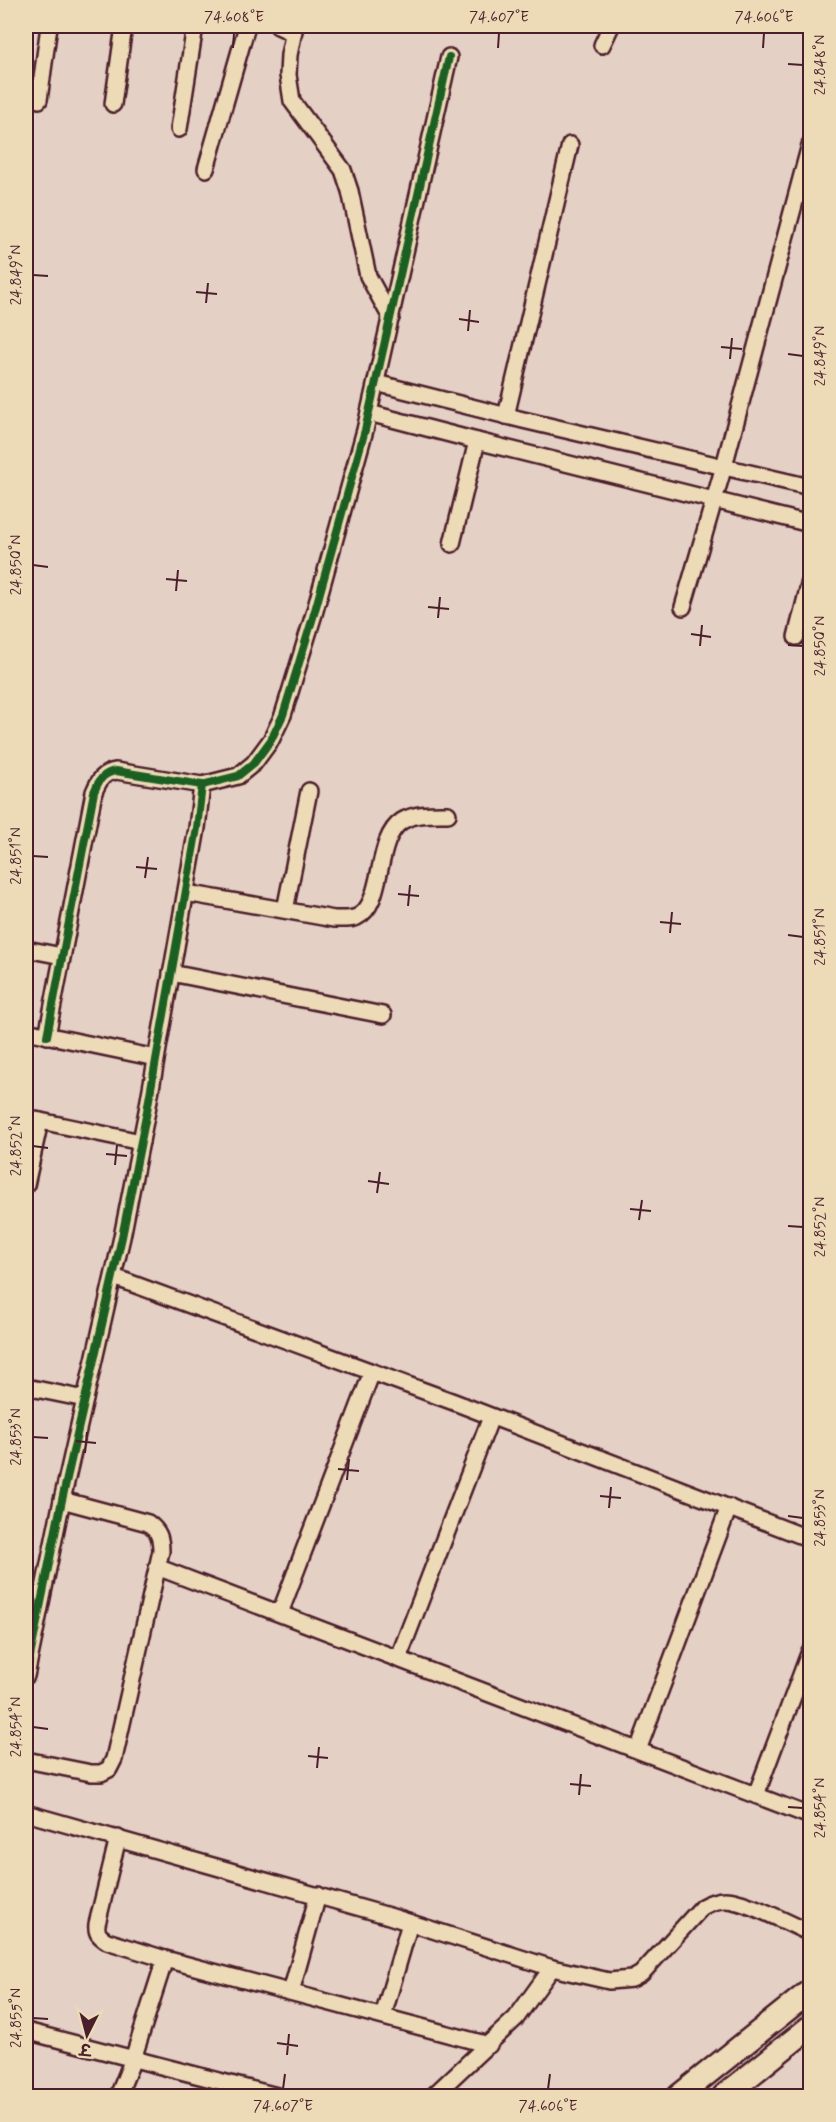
<svg xmlns="http://www.w3.org/2000/svg" width="836" height="2122" viewBox="0 0 836 2122" font-family="Mynerve,'Playpen Sans Deva',sans-serif">
	<style>
		.lines { fill: none; stroke-linecap: round; stroke-linejoin: round }
		.minor-casing { stroke: #4a1f2b; stroke-width: 20 }
		.secondary-casing { stroke: #4a1f2b; stroke-width: 27 }
		.minor { stroke: #eddab7; stroke-width: 15 }
		.secondary { stroke: #eddab7; stroke-width: 22 }
		.cycleway-casing { stroke: #eddab7; stroke-width: 11 }
		.cycleway { stroke: #1b5e20; stroke-width: 8 }
		.ticks { fill: none; stroke: #4a1f2b; stroke-width: 2 }
		.neatline { fill: none; stroke: #4a1f2b; stroke-width: 2 }
		.ticks-label { font-size: 15px; text-anchor: middle; fill: #4a1f2b }
	</style>
	<rect width="100%" height="100%" fill="#e5d0c5"/>
	<filter id="ink" filterUnits="userSpaceOnUse"><feTurbulence type="fractalNoise" baseFrequency=".0167" numOctaves="2"/><feDisplacementMap in="SourceGraphic" scale="12" xChannelSelector="R" yChannelSelector="G"/><feConvolveMatrix kernelMatrix="1 2 1 2 8 2 1 2 1" color-interpolation-filters="sRGB"/></filter>
	<g filter="url(#ink)">
		<g class="lines">
			<!-- minor casing -->
			<g class="minor-casing">
				<g id="minor">
					<polyline points="278,26 293,33"/>
					<polyline points="295,26 289,55 288,75 292,101 343,170 350,191 368,276 391,318"/>
					<polyline points="602,45 611,26"/>
					<polyline points="39,100 49,26"/>
					<polyline points="113,104 124,26"/>
					<polyline points="179,129 195,26"/>
					<polyline points="206,169 247,26"/>
					<polyline points="376,383 523,420 810,487"/>
					<polyline points="369,413 477,441 810,524"/>
					<polyline points="506,416 570,145"/>
					<polyline points="452,544 477,441"/>
					<polyline points="683,607 724,466 810,145"/>
					<polyline points="796,637 810,581"/>
					<path d="M186,893L334,919C342,919 350,920 357,917C385,904 374,839 402,821C416,813 432,814 448,814"/>
					<polyline points="285,910 309,791"/>
					<polyline points="26,949 62,956"/>
					<polyline points="171,973 383,1015"/>
					<polyline points="26,1031 156,1058"/>
					<path d="M47,1036L94,792C99,780 103,773 116,771L202,785L238,776L254,763L271,740L283,715L314,614L365,430L449,57"/>
					<polyline points="26,1118 141,1142"/>
					<polyline points="26,1185 40,1121"/>
					<polyline points="114,1277 454,1402 810,1539"/>
					<polyline points="26,1387 85,1399"/>
					<polyline points="157,1567 810,1816"/>
					<polyline points="26,1593 42,1595"/>
					<polyline points="280,1613 372,1372"/>
					<polyline points="398,1659 491,1417"/>
					<polyline points="26,1676 62,1500 122,1237 147,1111 197,828 202,785"/>
					<polyline points="638,1750 729,1507"/>
					<path d="M26,1760L91,1773H101L109,1769L114,1759L161,1551C161,1538 159,1531 148,1523L62,1500"/>
					<polyline points="756,1795 810,1651"/>
					<path d="M26,1813L389,1916L552,1968L609,1981L632,1979L641,1974L702,1907C709,1903 717,1900 725,1900C745,1900 790,1924 810,1933"/>
					<path d="M118,1838L97,1924C96,1933 99,1936 107,1941L165,1959L489,2045"/>
					<polyline points="291,1992 318,1895"/>
					<polyline points="383,2016 410,1923"/>
					<polyline points="26,2031 277,2096"/>
					<polyline points="118,2096 133,2059 165,1959"/>
					<polyline points="433,2096 516,2018 552,1968"/>
				</g>
			</g>
			<!-- secondary casing -->
			<g class="secondary-casing">
				<g id="secondary">
					<polyline points="679,2096 810,1991"/>
					<polyline points="724,2096 810,2027"/>
				</g>
			</g>
			<!-- minor -->
			<use href="#minor" class="minor"/>
			<!-- secondary -->
			<use href="#secondary" class="secondary"/>
			<!-- cycleway casing -->
			<g class="cycleway-casing">
				<g id="cycleway">
					<path d="M47,1036L94,792C99,780 103,773 116,771L202,785L238,776L254,763L271,740L283,715L314,614L365,430L449,57"/>
					<polyline points="26,1676 62,1500 122,1237 147,1111 197,828 202,785"/>
				</g>
			</g>
			<!-- cycleway -->
			<use href="#cycleway" class="cycleway"/>
		</g>
	</g>
	<!-- ticks -->
	<path class="ticks" d="M233,48L234,33M498,48L499,33M763,48L764,33M788,64L803,65M33,275L48,276M196,292L217,294M206,303L208,283M459,319L479,322M468,331L470,310M721,347L742,349M788,354L803,356M730,359L732,338M33,565L48,567M166,579L187,581M176,591L178,570M428,607L449,609M438,618L440,597M691,634L711,637M788,645L803,646M700,646L702,625M33,856L48,857M136,867L157,869M145,878L148,857M398,894L419,896M408,906L410,885M660,922L681,924M670,933L672,912M788,935L803,937M33,1146L48,1148M106,1154L127,1156M115,1165L117,1145M368,1181L389,1184M377,1193L380,1172M630,1209L651,1211M639,1220L642,1200M788,1226L803,1227M33,1437L48,1438M76,1441L96,1443M85,1453L87,1432M338,1469L359,1471M347,1480L349,1459M600,1496L621,1498M609,1508L611,1487M788,1516L803,1518M33,1727L48,1729M308,1756L328,1758M317,1768L319,1747M570,1784L591,1786M579,1795L581,1774M788,1807L803,1808M33,2018L48,2019M277,2043L298,2046M287,2055L289,2034M283,2089L285,2074M548,2089L550,2074"/>
	<!-- margin -->
	<rect width="836" height="2122" fill="none" stroke="#eddab7" stroke-width="66"/>
	<!-- north arrow -->
	<g transform="translate(87 2035) rotate(186)" stroke="#eddab7" stroke-width="4.5" paint-order="stroke">
	<path d="M0-4.5L10 22L0 15L-10 22Z" fill="#4a1f2b"/>
	<text y="-9" font-size="16" font-weight="bold" text-anchor="middle" fill="#4a1f2b">उ</text>
	</g>
	<rect x="33" y="33" width="770" height="2056" class="neatline"/>
	<g class="ticks-label">
		<text x="234" y="22">74.608°E</text>
		<text x="499" y="22">74.607°E</text>
		<text x="764" y="22">74.606°E</text>
		<text transform="translate(820 65) rotate(-90)" y="5">24.848°N</text>
		<text transform="translate(16 275) rotate(-90)" y="5">24.849°N</text>
		<text transform="translate(820 356) rotate(-90)" y="5">24.849°N</text>
		<text transform="translate(16 565) rotate(-90)" y="5">24.850°N</text>
		<text transform="translate(820 646) rotate(-90)" y="5">24.850°N</text>
		<text transform="translate(16 856) rotate(-90)" y="5">24.851°N</text>
		<text transform="translate(820 937) rotate(-90)" y="5">24.851°N</text>
		<text transform="translate(16 1146) rotate(-90)" y="5">24.852°N</text>
		<text transform="translate(820 1227) rotate(-90)" y="5">24.852°N</text>
		<text transform="translate(16 1437) rotate(-90)" y="5">24.853°N</text>
		<text transform="translate(820 1518) rotate(-90)" y="5">24.853°N</text>
		<text transform="translate(16 1727) rotate(-90)" y="5">24.854°N</text>
		<text transform="translate(820 1808) rotate(-90)" y="5">24.854°N</text>
		<text transform="translate(16 2018) rotate(-90)" y="5">24.855°N</text>
		<text x="283" y="2111">74.607°E</text>
		<text x="548" y="2111">74.606°E</text>
	</g>
</svg>
